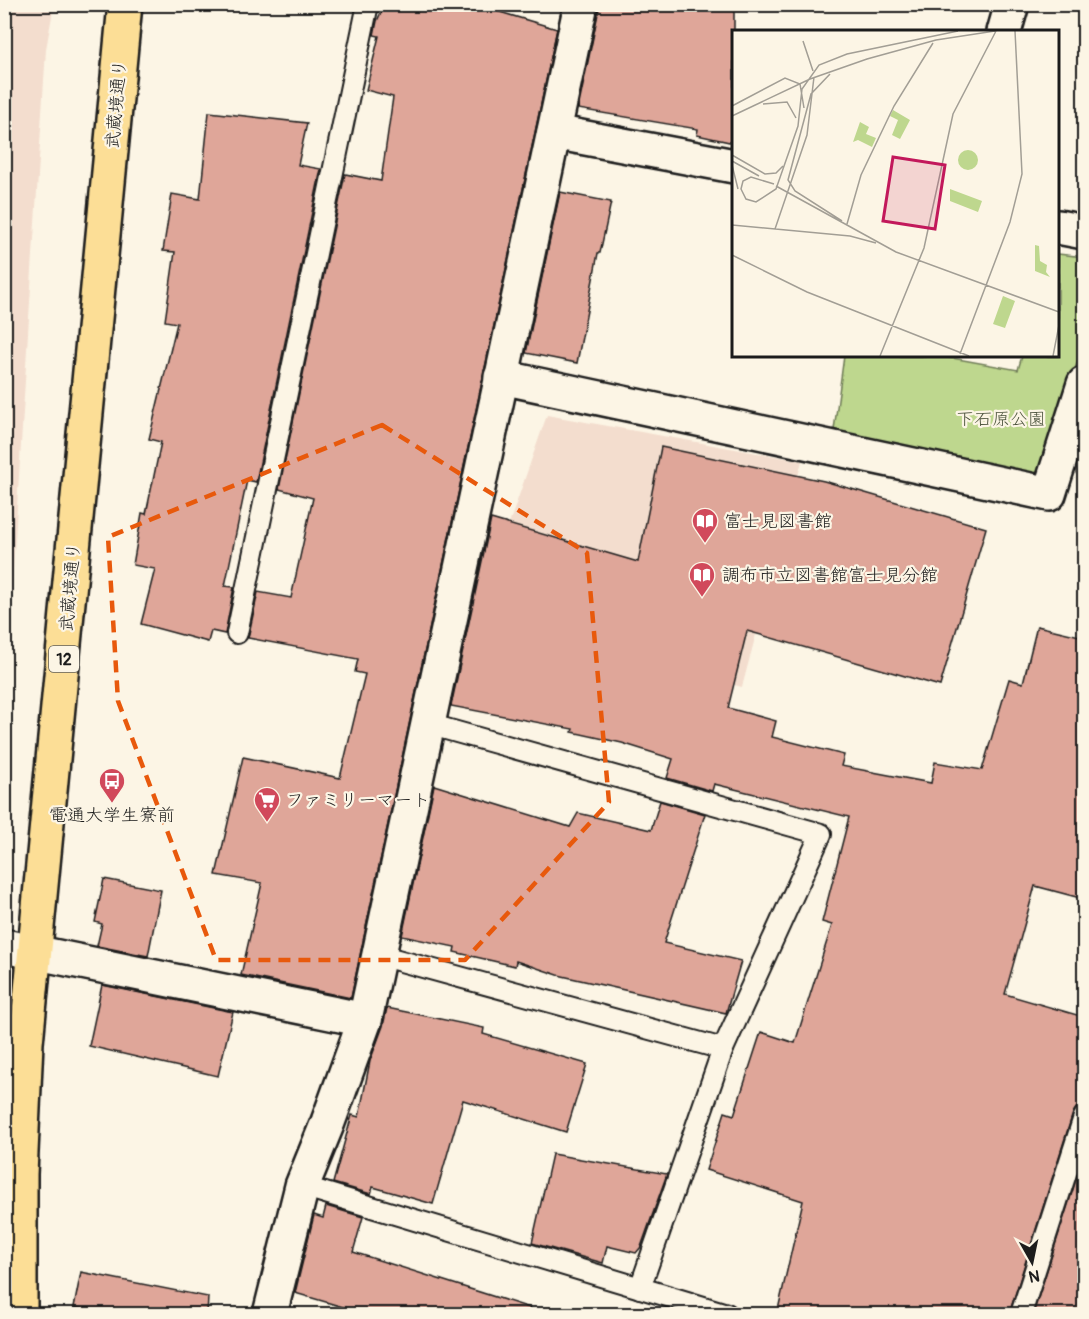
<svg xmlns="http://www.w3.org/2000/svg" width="1089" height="1319" viewBox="0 0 1089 1319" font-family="Pangolin,'Klee One',sans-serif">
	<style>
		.built { fill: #f3ddce }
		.green { fill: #bed78e; stroke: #6d7a55; stroke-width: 1.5 }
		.building { fill: #dfa699; stroke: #1c1c1c; stroke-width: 1.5 }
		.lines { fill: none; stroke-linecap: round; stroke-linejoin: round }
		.service-casing { stroke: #1c1c1c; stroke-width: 24 }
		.minor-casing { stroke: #1c1c1c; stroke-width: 38 }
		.primary-casing { stroke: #1c1c1c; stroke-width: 38 }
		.service { stroke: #fcf5e5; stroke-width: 20 }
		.minor { stroke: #fcf5e5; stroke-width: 33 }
		.primary { stroke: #fcde96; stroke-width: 33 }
		.marked { fill: none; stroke: #e8590c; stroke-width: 4.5; stroke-dasharray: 12 8; stroke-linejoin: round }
		.labels { text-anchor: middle; stroke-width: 4.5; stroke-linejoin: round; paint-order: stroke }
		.shield { fill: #fcf5e5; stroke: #5f5d58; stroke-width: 1.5 }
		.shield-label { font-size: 16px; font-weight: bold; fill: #1c1c1c }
		.street-label { font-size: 18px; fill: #1c1c1c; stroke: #fcf5e5 }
		.park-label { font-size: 18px; fill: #4d543e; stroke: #fcf5e5 }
		.poi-label { font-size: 18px; fill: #1c1c1c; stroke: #fcf5e5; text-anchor: start }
		.inset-road { fill: none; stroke: #a29e95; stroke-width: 1.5 }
		.view { fill: #c2185b; fill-opacity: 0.15; stroke: #c2185b; stroke-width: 3 }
		.inset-edge { fill: none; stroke: #1c1c1c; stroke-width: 3 }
	</style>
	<rect width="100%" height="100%" fill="#fcf5e5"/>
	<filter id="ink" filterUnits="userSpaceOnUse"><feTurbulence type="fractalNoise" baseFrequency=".0167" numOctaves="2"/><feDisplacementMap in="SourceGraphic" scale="12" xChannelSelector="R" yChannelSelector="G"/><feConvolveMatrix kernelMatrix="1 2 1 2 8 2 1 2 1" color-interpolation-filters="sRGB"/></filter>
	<g filter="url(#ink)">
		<!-- built -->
		<g class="built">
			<polygon points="5,4 54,5 46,49 5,697"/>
			<polygon points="547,415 802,461 742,687 477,616"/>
		</g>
		<!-- green -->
		<polygon class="green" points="1058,254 1084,257 1084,342 1038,481 834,430 844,356 941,356 1018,370 1022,356 1058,356"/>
		<!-- building -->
		<g class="building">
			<polygon points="385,4 494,4 493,10 557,29 351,998 241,975 262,883 216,875 243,757 340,778 365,674 355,672 358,659 248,638 258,592 291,598 313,498 279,489 345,174 381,181 393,97 366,90 379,36 374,35 377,21"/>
			<polygon points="600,4 734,4 734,143 697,135 698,129 578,109"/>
			<polygon points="209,112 307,123 298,165 321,169 256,482 247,480 225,586 234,587 225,634 211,631 208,642 141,624 155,569 133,565 142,513 146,514 161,442 149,439 177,323 165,321 175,252 163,251 172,194 200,199"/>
			<polygon points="560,192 611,202 600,253 598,253 577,363 526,353"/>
			<polygon points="661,447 824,481 986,528 940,686 747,631 728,708 776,721 772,737 844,755 841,766 931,783 935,762 982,770 1009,679 1023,683 1037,626 1084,637 1084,899 1035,886 1005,994 1084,1017 1084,1105 1076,1108 1073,1113 1009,1314 777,1314 803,1201 706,1170 725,1112 734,1115 761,1032 795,1043 832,925 822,922 849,817 714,784 712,791 667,778 673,759 622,743 572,732 573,729 451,706 491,519 638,562"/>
			<polygon points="434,785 570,827 578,813 651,830 660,801 705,814 664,943 741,961 726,1013 558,975 516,961 515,966 454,952 455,947 402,936"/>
			<polygon points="104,879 161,890 148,956 97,946 102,924 95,922"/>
			<polygon points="102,985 233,1012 218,1076 89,1046"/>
			<polygon points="387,1008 484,1028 483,1034 587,1064 566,1132 463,1100 433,1204 373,1187 371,1194 333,1183 352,1115 359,1117 370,1061 383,1026"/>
			<polygon points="552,1154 667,1174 641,1247 636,1253 607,1246 603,1263 532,1243"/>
			<polygon points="1084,1155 1084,1314 1033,1314"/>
			<polygon points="326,1206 363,1217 353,1252 530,1308 528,1314 367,1314 295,1293 314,1215 323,1218"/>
			<polygon points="81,1272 208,1297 207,1314 109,1314 74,1307"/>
		</g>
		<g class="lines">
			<!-- service casing -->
			<g class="service-casing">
				<g id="service">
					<polyline points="237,633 368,4"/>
					<polyline points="428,724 821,834 723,1049 640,1288"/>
					<polyline points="379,955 723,1049"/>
					<polyline points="302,1186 727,1314"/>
					<polyline points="1021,1314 1084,1117"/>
				</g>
			</g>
			<!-- minor casing -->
			<g class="minor-casing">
				<g id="minor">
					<polyline points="1004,32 1012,4"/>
					<polyline points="554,132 734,166"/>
					<polyline points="1058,227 1084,232"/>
					<polyline points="501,377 1049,494 1084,384"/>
					<polyline points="4,946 365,1020"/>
					<polyline points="270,1314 302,1186 328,1122 365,1020 581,4"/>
				</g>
			</g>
			<!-- primary casing -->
			<g class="primary-casing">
				<polyline id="primary" points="20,1314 20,1174 26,1043 125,4"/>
			</g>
			<!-- service -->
			<use href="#service" class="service"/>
			<!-- minor -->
			<use href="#minor" class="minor"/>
			<!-- primary -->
			<use href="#primary" class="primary"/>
		</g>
	</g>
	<!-- marked area -->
	<path class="marked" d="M382,425L587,553L609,802L465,960H216L118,701L108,537Z"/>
	<!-- icons -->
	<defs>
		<g id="library-pin" transform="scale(1.35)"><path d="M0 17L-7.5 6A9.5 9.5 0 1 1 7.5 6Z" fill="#d1495b" stroke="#fcf5e5"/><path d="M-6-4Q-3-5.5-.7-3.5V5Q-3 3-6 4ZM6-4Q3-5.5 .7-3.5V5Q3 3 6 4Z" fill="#fff"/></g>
		<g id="bus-pin" transform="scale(1.35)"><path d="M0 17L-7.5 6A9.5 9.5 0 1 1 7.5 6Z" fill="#d1495b" stroke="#fcf5e5"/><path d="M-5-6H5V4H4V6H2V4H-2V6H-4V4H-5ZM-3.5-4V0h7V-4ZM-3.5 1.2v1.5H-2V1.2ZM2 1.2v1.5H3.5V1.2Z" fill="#fff"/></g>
		<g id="supermarket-pin" transform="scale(1.35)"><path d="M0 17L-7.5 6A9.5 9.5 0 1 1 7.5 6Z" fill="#d1495b" stroke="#fcf5e5"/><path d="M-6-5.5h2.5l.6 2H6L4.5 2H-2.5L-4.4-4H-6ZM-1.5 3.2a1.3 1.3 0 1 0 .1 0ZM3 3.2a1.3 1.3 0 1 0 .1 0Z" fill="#fff"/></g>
	</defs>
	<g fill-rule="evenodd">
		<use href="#library-pin" x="705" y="521"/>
		<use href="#library-pin" x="702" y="575"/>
		<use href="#bus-pin" x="112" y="781"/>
		<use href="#supermarket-pin" x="267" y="800"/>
	</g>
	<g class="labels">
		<!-- shield labels -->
		<rect class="shield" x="49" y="646" width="30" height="26" rx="4.5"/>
		<g class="shield-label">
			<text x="64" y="665">12</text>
		</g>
		<!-- street labels -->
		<g class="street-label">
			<text transform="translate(116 104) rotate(-85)" y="6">武蔵境通り</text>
			<text transform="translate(70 587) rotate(-85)" y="6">武蔵境通り</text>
		</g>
		<!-- park labels -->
		<g class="park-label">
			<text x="1001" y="425">下石原公園</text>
		</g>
		<!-- poi labels -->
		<g class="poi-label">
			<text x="724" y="527">富士見図書館</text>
			<text x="722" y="581">調布市立図書館富士見分館</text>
			<text x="286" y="806">ファミリーマート</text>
			<text x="112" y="821" text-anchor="middle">電通大学生寮前</text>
		</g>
	</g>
	<!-- overview -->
	<g transform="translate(732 30)">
		<rect width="327" height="327" fill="#fcf5e5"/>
		<path d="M161,80L178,90L168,109L160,105L166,90L158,86ZM128,92L137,97L134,104L144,108L140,117L126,110L121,112ZM226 130a10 10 0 1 1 20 0a10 10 0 1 1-20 0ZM218,159L250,171L246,182L218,171ZM303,215L307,216L308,231L315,235L314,242L318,247L303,241ZM271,266L283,271L273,298L261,294Z" fill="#bed78e"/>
		<path class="inset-road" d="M71,11L81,41M98,44L79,64L56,150L63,161L110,191M31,74L55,72L64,88M0,76L53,48L68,54L72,78M0,86L78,49L135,29L204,10L263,1M0,125L33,144L44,143L51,136M0,131L27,146M0,135L6,159M42,154L19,147L11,151L9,159L14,169L24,172L44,159L66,96L70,59L87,35L115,24L226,1M44,156L164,222L327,282M115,194L129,145L162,76L201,13M0,195L118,206L144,213M43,199L75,105L82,47M0,225L75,262L237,326M228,324L278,192L290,144L283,1M148,326L192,218L221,84L264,1M321,326L327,295"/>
		<path class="view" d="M161,127L213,135L203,199L151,191Z"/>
		<rect width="327" height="327" class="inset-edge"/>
	</g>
	<!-- margin -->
	<rect width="1089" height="1319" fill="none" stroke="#fcf5e5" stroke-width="24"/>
	<rect x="12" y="12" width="1065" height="1295" fill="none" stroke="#1c1c1c" stroke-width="2" filter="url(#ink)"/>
	<!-- north arrow -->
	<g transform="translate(1032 1262) rotate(171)" stroke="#fcf5e5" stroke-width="4.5" paint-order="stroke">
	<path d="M0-4.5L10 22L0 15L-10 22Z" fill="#1c1c1c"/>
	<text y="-9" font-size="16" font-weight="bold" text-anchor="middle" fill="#1c1c1c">N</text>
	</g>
</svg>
